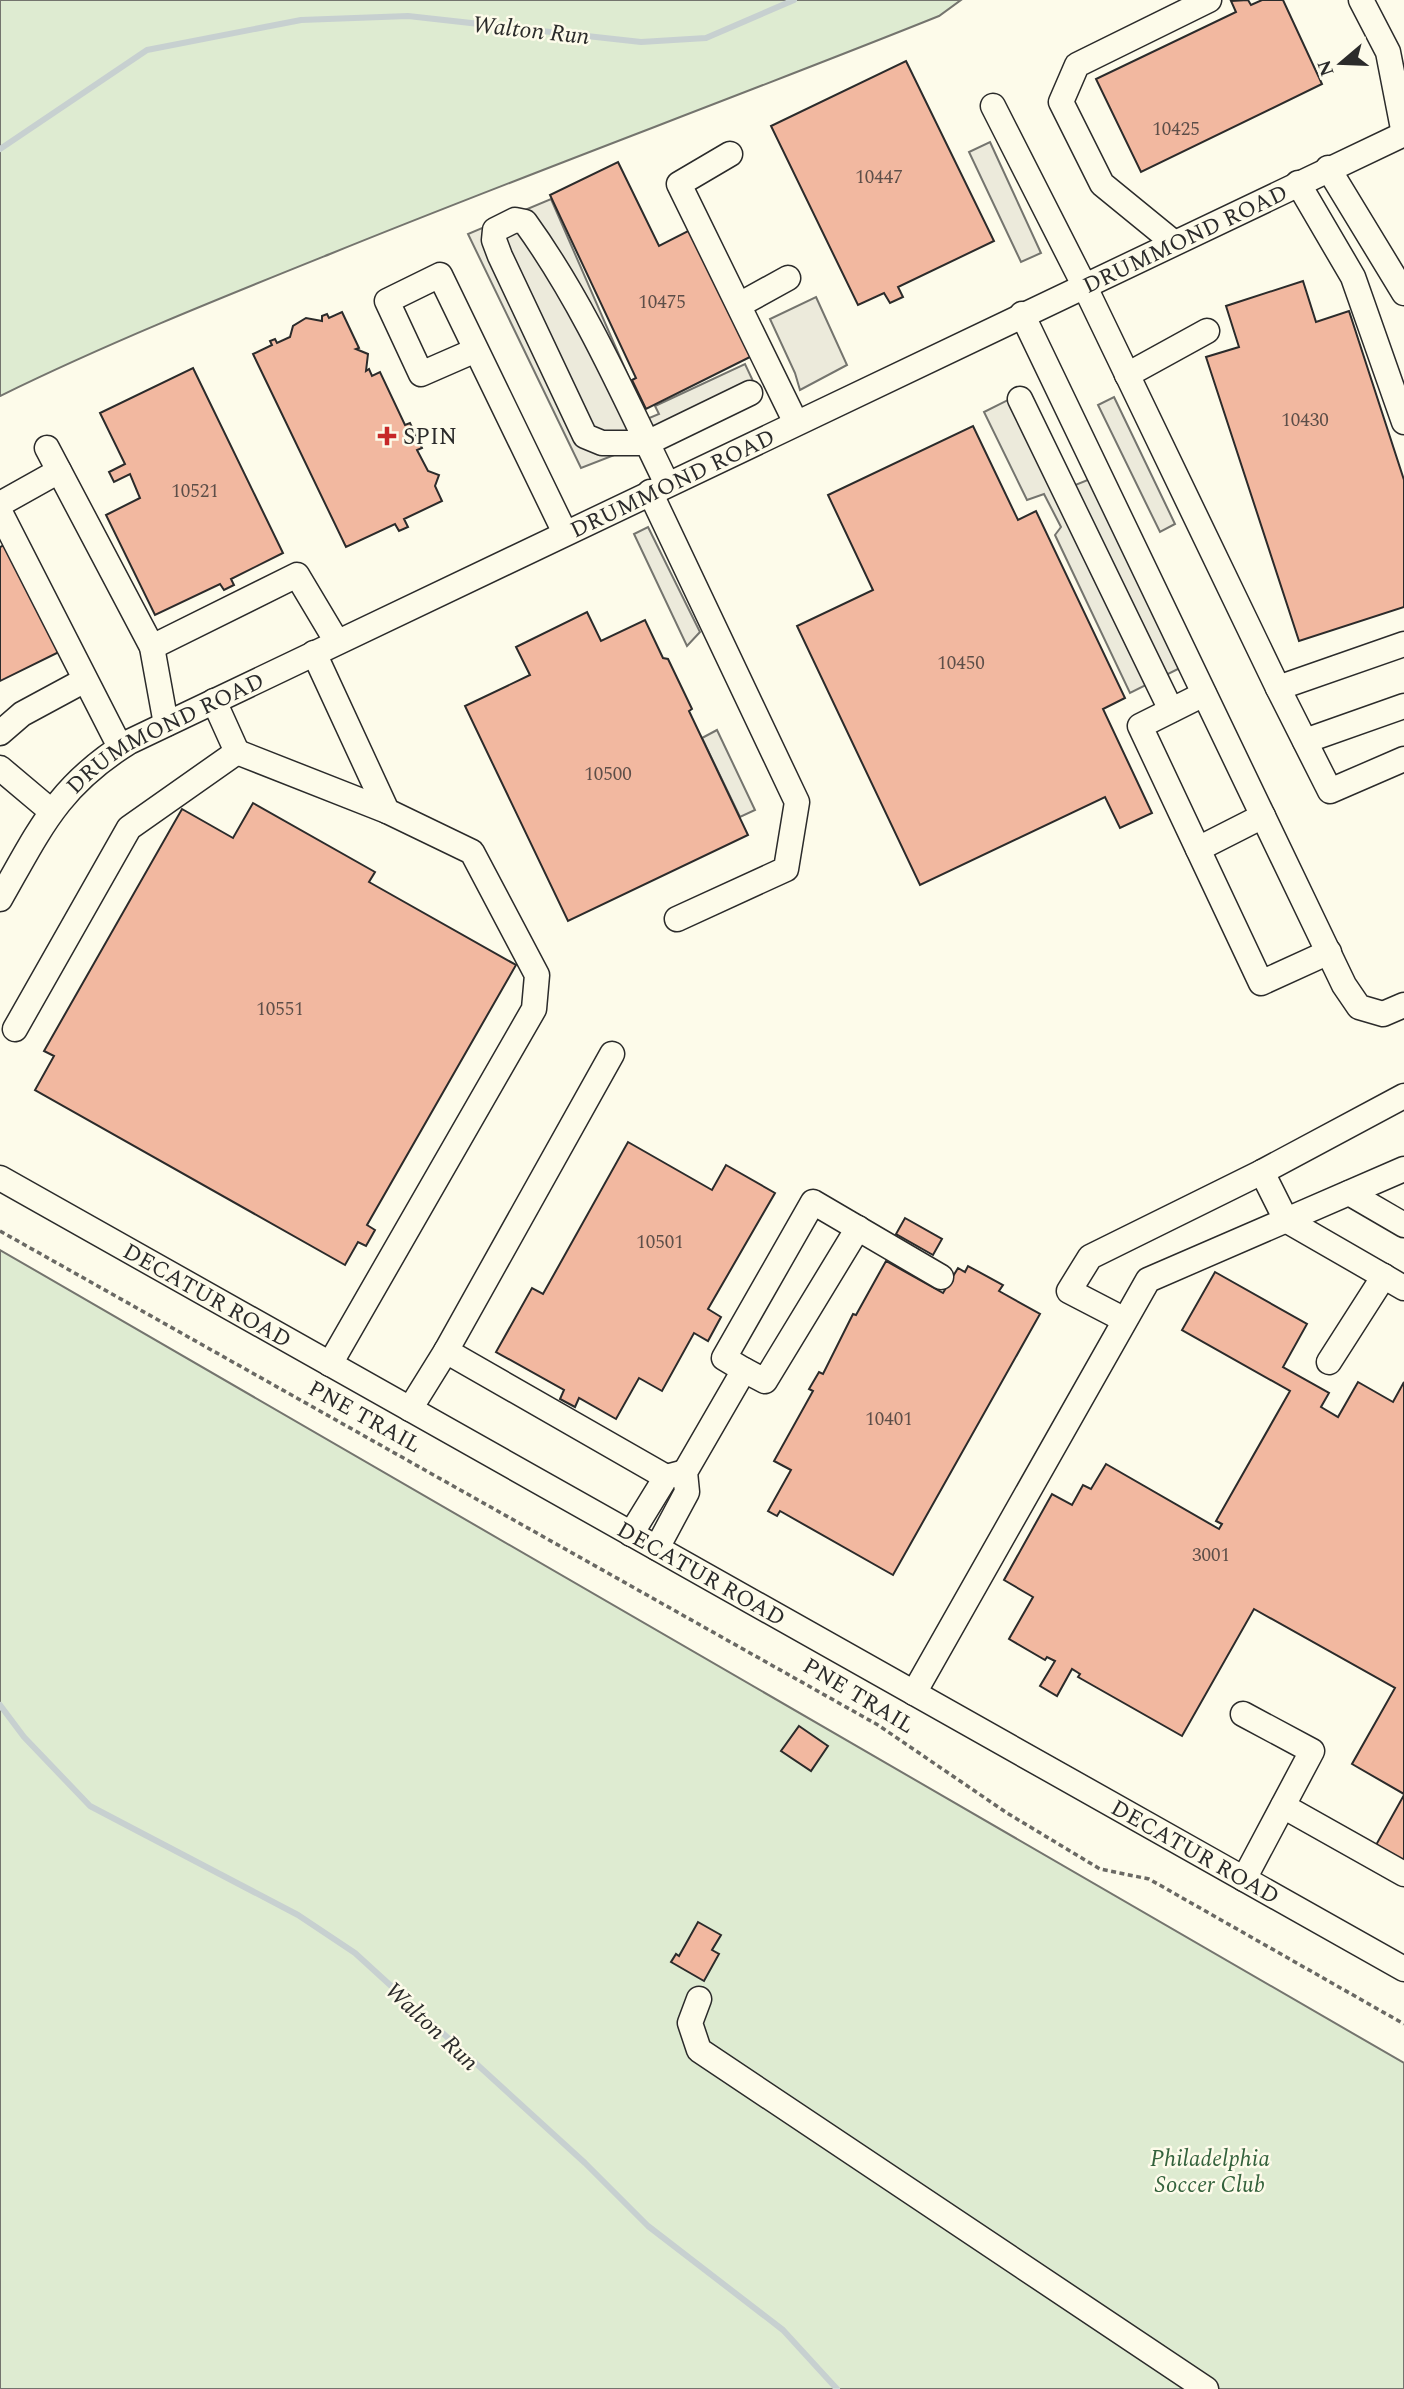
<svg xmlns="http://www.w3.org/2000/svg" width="1404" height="2389" viewBox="0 0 1404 2389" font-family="Spectral,serif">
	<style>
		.green { fill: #deebd1; stroke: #74746e; stroke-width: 2 }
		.parking { fill: #eceadb; stroke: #74746e; stroke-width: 2 }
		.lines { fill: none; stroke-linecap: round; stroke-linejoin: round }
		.stream { stroke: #c7d0d0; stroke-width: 6 }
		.building { fill: #f2b8a0; stroke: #2b2b2b; stroke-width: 2 }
		.minor-casing { stroke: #2b2b2b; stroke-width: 27 }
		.path { stroke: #6a6964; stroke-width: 3.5; stroke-dasharray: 5 3.5; stroke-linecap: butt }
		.minor { stroke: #fdfbea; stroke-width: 24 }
		.poi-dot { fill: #c62828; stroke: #fdfbea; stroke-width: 2.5 }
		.labels { text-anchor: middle; stroke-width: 5; stroke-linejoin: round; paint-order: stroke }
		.number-label { font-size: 19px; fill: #5d4e48 }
		.street-label { font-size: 23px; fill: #2b2b2b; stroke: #fdfbea }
		.poi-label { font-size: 23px; fill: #2b2b2b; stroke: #fdfbea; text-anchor: start }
		.park-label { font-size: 23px; font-style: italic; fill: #34623c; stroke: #fdfbea }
		.water-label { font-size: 24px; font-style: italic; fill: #2b2b2b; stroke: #fdfbea }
	</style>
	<rect width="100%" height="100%" fill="#fdfbea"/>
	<!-- green -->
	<g class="green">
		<path d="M0,0H961L939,16C737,97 532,172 330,254C218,299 108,343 0,396Z"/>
		<polygon points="0,1250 1404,2063 1404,2389 0,2389"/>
	</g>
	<!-- parking -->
	<g class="parking">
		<polygon points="990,142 1041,253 1021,262 969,152"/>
		<polygon points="551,199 647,419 659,414 655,406 745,364 761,398 581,468 468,234"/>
		<polygon points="816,297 847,365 800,390 795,373 770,319"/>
		<polygon points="1024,392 1073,486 1095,477 1186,665 1130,693 1055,535 1061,527 1044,494 1027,500 984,412"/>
		<polygon points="1114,397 1175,524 1160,532 1098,405"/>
		<polygon points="648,527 700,632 687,646 634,534"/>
		<polygon points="717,730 755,810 740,817 702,738"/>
	</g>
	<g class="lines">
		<!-- stream -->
		<g class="stream">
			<polyline points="0,149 147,50 301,20 408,16 641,42 706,38 794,0"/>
			<polyline points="0,1705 24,1737 90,1806 298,1915 355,1953 585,2163 648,2226 783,2330 837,2389"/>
		</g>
	</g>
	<!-- building -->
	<g class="building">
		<polygon points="1248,0 1251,5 1262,0 1283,0 1322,84 1141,172 1096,79 1236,12 1231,1"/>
		<polygon points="906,61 994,241 898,287 903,297 890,303 884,293 858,305 771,126"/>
		<polygon points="618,162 659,246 690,230 752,356 646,409 632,380 636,378 550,195"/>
		<polygon points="1303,281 1316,322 1349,311 1404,480 1404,607 1299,641 1206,357 1239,347 1226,306"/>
		<polygon points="342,312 359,348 356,349 368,354 366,371 369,369 372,376 380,372 405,425 410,423 422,448 417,450 428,471 439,475 435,486 442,501 404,519 408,527 399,531 395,524 346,547 253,354 272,345 270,341 275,339 277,343 290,337 293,326 306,318 322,321 322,316 327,314 329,318"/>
		<polygon points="193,368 283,553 231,579 234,585 224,590 220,584 155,615 106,515 140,498 130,474 114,482 109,472 125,464 100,413"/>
		<polygon points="973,426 1018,520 1036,511 1125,698 1103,709 1152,813 1120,828 1105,797 920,885 797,626 873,590 828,495"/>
		<polygon points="8,543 61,651 0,681 0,547"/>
		<polygon points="587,612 601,641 645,620 663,658 668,659 692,709 689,711 748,835 568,921 465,706 530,675 516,647"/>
		<polygon points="253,803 375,872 369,882 516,965 367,1225 375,1230 366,1246 358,1242 345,1265 35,1090 54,1056 44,1051 182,809 233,838"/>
		<polygon points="628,1142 712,1190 726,1165 775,1193 708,1309 721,1317 708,1341 694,1333 662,1391 639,1378 616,1419 579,1398 575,1407 560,1399 564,1390 496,1352 532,1288 543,1294"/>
		<polygon points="905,1218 942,1239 933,1255 896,1234"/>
		<polygon points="886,1261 943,1293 958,1268 965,1272 968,1266 1003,1285 999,1291 1040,1314 893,1575 780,1511 777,1516 768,1511 791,1470 774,1461 813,1391 809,1389 819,1372 823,1374 853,1314 856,1315"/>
		<polygon points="1215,1272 1307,1324 1283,1367 1329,1393 1321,1407 1338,1417 1358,1382 1393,1402 1404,1382 1404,1794 1352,1764 1395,1688 1254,1609 1182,1736 1078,1677 1080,1674 1072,1669 1057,1696 1040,1686 1055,1661 1047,1657 1045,1660 1009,1639 1033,1597 1004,1580 1052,1494 1072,1505 1083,1485 1091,1489 1106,1464 1219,1529 1222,1524 1216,1521 1290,1391 1182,1330"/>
		<polygon points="799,1726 828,1746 811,1771 781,1751"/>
		<polygon points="1404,1795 1404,1861 1376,1845"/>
		<polygon points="698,1922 721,1935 712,1950 719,1954 704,1981 671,1962 676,1954 679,1956"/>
	</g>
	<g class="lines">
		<!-- minor casing -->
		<g class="minor-casing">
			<g id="minor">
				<polyline points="1361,0 1388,52 1404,134"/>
				<polyline points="993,106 1084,285 1278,688 1404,644"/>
				<polyline points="730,154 679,184 796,423"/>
				<polyline points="1328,168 1404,293"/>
				<polyline points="1298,183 1353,277 1404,422"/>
				<polyline points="1173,242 1102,184 1061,102 1077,65 1209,0"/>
				<polyline points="739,305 788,278"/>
				<polyline points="1022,314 1344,985 1359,1007 1383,1014 1404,1005"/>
				<polyline points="476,350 421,374 387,301 440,275 565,533"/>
				<polyline points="1127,375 1207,331"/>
				<polyline points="1020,399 1171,710"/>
				<polyline points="47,448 152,647 166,724"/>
				<path d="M667,484C624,396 583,302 525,222L515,220L495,230L494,240L500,256L585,436L602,443H647L750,393"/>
				<polyline points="650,492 797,802 786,869 677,919"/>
				<polyline points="0,504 59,471"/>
				<polyline points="0,512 120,747"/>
				<polyline points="152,647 297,575 337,642"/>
				<polyline points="314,653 387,811 472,852 537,975 534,1009 330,1364"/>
				<polyline points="1278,688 1330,791 1404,759"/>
				<polyline points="1204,694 1140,726 1261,983 1329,952"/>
				<polyline points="0,733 22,714 85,680"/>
				<polyline points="1305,741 1404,706"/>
				<polyline points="237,752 387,811"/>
				<polyline points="0,768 51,811"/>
				<polyline points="1198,849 1263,816"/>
				<path id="s1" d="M0,899C40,829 58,786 129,742L1404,134"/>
				<polyline points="15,1029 129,828 237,752 214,701"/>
				<polyline points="1262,1172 1286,1220 1404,1288"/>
				<path id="s2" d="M0,1178L1404,1969"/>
				<polyline points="1349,1193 1404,1225"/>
				<polyline points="1123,1319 1069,1291 1090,1257 1262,1172 1404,1096"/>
				<polyline points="446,1351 612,1054"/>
				<polyline points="1329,1362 1384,1276"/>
				<polyline points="744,1370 765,1381 858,1228"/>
				<polyline points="410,1409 446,1351 666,1477"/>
				<polyline points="631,1534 666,1477 681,1473"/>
				<polyline points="657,1548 687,1492 685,1472 744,1370 724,1358 813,1202 941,1277"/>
				<polyline points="914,1693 1148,1280 1404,1169"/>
				<polyline points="1243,1714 1312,1751 1244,1879"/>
				<polyline points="1283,1806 1404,1874"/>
				<polyline points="699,1999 690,2023 699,2050 1206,2389"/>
			</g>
		</g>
		<!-- path -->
		<polyline class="path" points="0,1231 878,1725 1007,1813 1100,1869 1149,1879 1404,2024"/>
		<!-- minor -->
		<use href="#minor" class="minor"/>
	</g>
	<!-- markers -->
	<path class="poi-dot" d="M383.5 425.5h7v7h7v7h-7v7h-7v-7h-7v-7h7z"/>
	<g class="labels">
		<!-- number labels -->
		<g class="number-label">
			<text x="1176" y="135">10425</text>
			<text x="879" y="183">10447</text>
			<text x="662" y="308">10475</text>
			<text x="1305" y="426">10430</text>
			<text x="195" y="497">10521</text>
			<text x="961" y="669">10450</text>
			<text x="608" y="780">10500</text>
			<text x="280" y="1015">10551</text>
			<text x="660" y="1248">10501</text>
			<text x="889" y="1425">10401</text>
			<text x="1211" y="1561">3001</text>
		</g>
		<!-- street labels -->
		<g class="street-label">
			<text dy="8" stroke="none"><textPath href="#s1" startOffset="1376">DRUMMOND ROAD</textPath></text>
			<text dy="8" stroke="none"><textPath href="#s1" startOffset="808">DRUMMOND ROAD</textPath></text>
			<text dy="8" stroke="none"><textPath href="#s1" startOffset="242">DRUMMOND ROAD</textPath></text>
			<text dy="8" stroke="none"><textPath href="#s2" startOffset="238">DECATUR ROAD</textPath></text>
			<text transform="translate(365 1416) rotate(29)" y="8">PNE TRAIL</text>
			<text dy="8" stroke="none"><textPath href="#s2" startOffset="805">DECATUR ROAD</textPath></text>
			<text transform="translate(859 1695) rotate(31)" y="8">PNE TRAIL</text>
			<text dy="8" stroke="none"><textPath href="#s2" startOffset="1372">DECATUR ROAD</textPath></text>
		</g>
		<!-- poi labels -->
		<g class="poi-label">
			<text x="403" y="444">SPIN</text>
		</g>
		<!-- park labels -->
		<g class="park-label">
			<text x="1210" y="2166">Philadelphia<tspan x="1210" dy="26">Soccer Club</tspan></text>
		</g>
		<!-- water labels -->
		<g class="water-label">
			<text transform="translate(531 30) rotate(6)" y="8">Walton Run</text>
			<text transform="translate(432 2026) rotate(43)" y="8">Walton Run</text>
		</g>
	</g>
	<!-- north arrow -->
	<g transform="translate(1341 63) rotate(251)" stroke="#fdfbea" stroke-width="5" paint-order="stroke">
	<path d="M0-5L12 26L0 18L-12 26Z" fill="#2b2b2b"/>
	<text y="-10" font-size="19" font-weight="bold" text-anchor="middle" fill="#2b2b2b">N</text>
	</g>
</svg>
